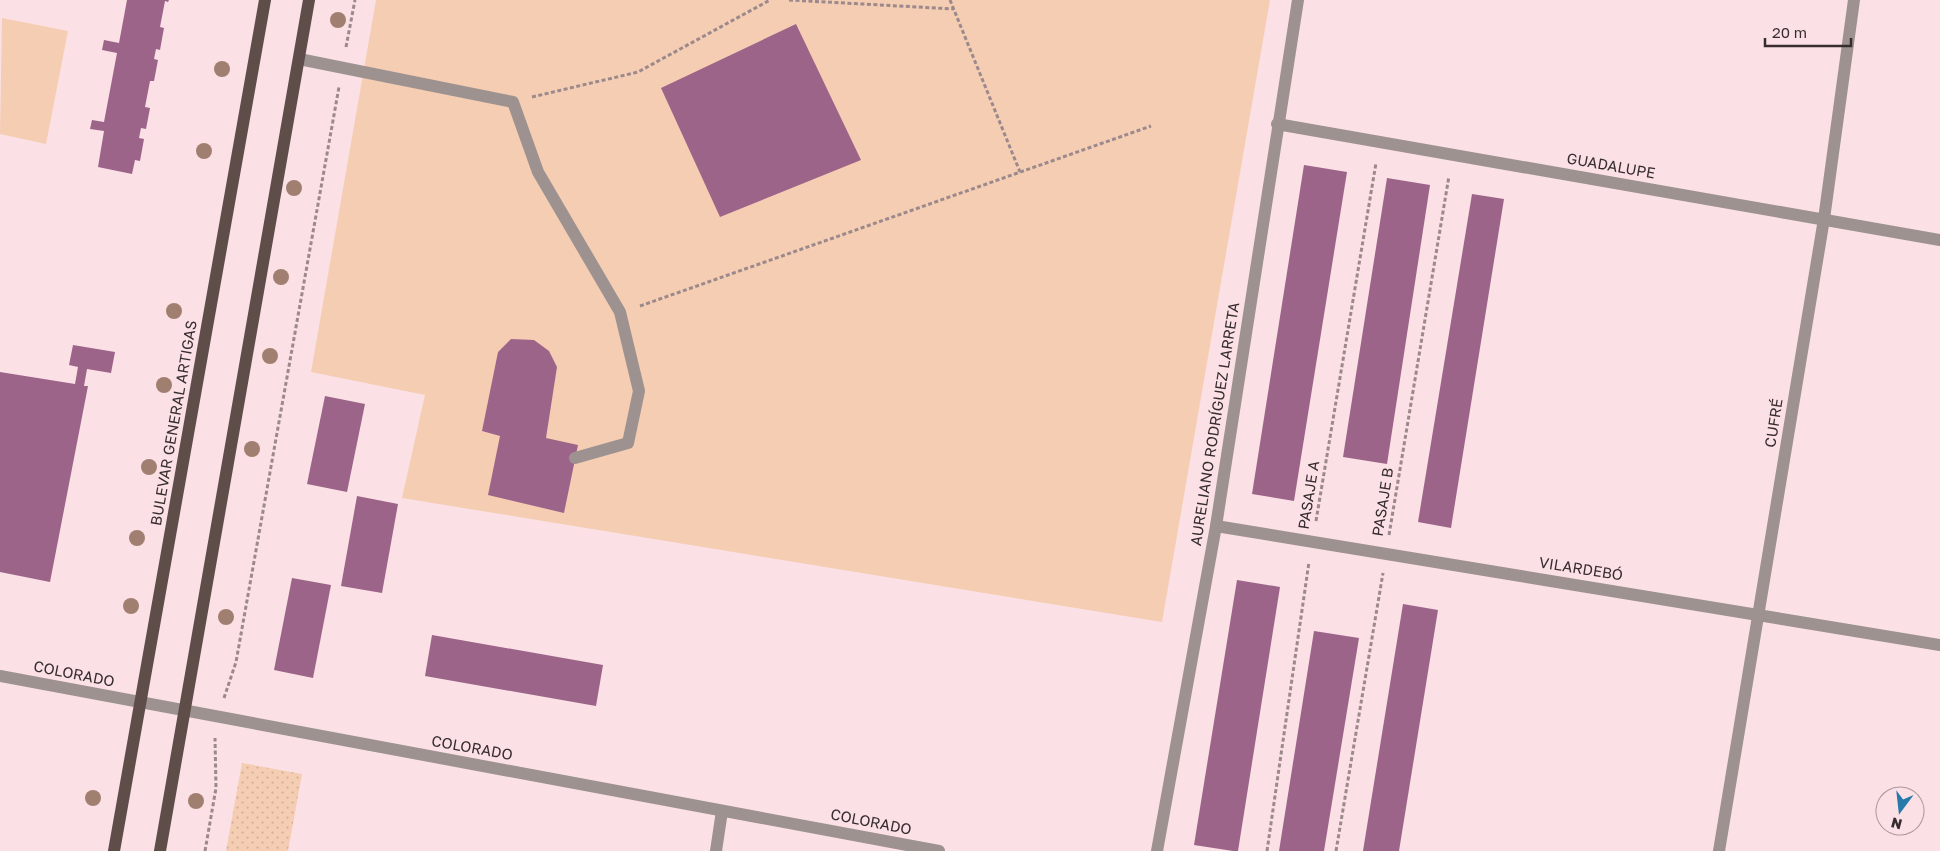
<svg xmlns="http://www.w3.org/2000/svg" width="1940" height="851" viewBox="0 0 1940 851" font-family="'Golos Text',sans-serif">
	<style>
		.grass { fill: #f5cdb3 }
		.park { fill: url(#park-dots) }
		.building { fill: #9c6489 }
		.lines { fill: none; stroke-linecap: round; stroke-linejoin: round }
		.path { stroke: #9c898c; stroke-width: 3; stroke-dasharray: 4 2.5; stroke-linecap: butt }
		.minor { stroke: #9d9290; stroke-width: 12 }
		.major { stroke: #5f4d4a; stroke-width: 12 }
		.tree { fill: #a17f70 }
		.labels { text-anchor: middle; stroke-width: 5; stroke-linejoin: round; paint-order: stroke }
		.street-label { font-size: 15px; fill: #372d2f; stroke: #fbe0e5 }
	</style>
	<defs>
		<pattern id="park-dots" width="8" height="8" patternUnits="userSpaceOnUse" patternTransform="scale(1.25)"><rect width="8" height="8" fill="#f5cdb3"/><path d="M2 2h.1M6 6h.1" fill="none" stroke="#d3b09a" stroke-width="1.8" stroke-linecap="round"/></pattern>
	</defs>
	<rect width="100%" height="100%" fill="#fbe0e5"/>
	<!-- grass -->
	<g class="grass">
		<polygon points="376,0 1270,0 1162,622 402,498 425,395 311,372"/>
		<polygon points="2,18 68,31 46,144 0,134"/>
	</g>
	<!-- park -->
	<polygon class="park" points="242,763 302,774 288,851 226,851"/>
	<!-- building -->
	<g class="building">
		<polygon points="127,0 169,0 168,2 165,1 160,27 164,28 160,50 156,49 154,59 158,60 154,81 150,81 145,107 150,108 146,129 141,128 139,138 144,139 140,161 135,160 132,174 98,167 104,131 90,129 92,120 104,122 117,53 102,50 104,40 119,43"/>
		<polygon points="796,24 861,160 720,217 661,88"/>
		<polygon points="1304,165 1347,172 1294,501 1252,494"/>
		<polygon points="1387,178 1430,185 1387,464 1343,457"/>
		<polygon points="1472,194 1504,199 1451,528 1418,522"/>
		<polygon points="511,339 534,340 549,351 557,367 546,438 578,445 564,513 488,495 500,436 482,431 498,352"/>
		<polygon points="73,345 115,352 111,373 87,369 84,386 88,386 50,582 0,572 0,372 75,384 78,367 69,365"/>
		<polygon points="325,396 365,404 347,492 307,484"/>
		<polygon points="357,496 398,504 382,593 341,586"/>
		<polygon points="292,578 331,585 313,678 274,670"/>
		<polygon points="1237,580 1280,587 1238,851 1233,851 1194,845"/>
		<polygon points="1403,604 1438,610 1399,851 1363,851"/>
		<polygon points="1314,631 1359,638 1324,851 1279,851"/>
		<polygon points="432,635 603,665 596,706 425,676"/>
	</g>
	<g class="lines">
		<!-- path -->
		<g class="path">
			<polyline points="789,0 954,9"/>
			<polyline points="950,0 1020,172"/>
			<polyline points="346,47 355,0"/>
			<polyline points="532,97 638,72 770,0"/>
			<polyline points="640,306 1151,126"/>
			<polyline points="1316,521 1376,163"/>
			<polyline points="1389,535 1449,176"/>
			<polyline points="224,698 236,662 339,87"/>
			<polyline points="205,851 216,788 215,738"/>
			<polyline points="1267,851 1309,562"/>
			<polyline points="1336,851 1383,573"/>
		</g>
		<!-- minor -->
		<g class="minor">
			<polyline points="299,59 513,102 538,172 620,312 639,391 628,443 575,458"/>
			<polyline points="1277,124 1940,240"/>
			<polyline points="1216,526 1940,645"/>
			<polyline points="0,676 939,851"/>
			<polyline points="716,851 722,811"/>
			<polyline points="1157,851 1216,526 1298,0"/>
			<polyline points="1719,851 1824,219 1854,0"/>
		</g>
		<!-- major -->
		<g class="major">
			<polyline points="114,851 265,0"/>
			<polyline points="160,851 309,0"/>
		</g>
	</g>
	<!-- trees -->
	<g class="tree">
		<circle cx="338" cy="20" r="8"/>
		<circle cx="222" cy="69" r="8"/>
		<circle cx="204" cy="151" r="8"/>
		<circle cx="294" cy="188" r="8"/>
		<circle cx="281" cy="277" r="8"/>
		<circle cx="174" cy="311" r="8"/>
		<circle cx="270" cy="356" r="8"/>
		<circle cx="164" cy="385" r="8"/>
		<circle cx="252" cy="449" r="8"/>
		<circle cx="149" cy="467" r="8"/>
		<circle cx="137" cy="538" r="8"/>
		<circle cx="131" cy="606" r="8"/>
		<circle cx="226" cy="617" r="8"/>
		<circle cx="93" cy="798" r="8"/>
		<circle cx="196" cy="801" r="8"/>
	</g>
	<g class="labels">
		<!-- street labels -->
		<g class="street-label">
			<text transform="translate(1611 166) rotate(10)" y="5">GUADALUPE</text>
			<text transform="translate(174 423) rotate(-80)" y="5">BULEVAR GENERAL ARTIGAS</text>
			<text transform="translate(1774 423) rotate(-81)" y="5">CUFRÉ</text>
			<text transform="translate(1215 424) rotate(-81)" y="5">AURELIANO RODRÍGUEZ LARRETA</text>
			<text transform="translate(1309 495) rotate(-81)" y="5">PASAJE A</text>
			<text transform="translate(1383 502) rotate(-81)" y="5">PASAJE B</text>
			<text transform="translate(1581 569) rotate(9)" y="5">VILARDEBÓ</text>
			<text transform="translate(74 674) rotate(11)" y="5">COLORADO</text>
			<text transform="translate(472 748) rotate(10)" y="5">COLORADO</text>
			<text transform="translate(871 822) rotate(11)" y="5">COLORADO</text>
		</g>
	</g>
	<!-- north arrow -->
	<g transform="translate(1900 811) rotate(195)"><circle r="24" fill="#fbe0e5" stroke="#ad989c"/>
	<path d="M0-4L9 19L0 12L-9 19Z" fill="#2779aa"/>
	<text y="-8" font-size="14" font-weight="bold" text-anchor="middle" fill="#372d2f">N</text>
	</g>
	<!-- scale -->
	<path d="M1765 38v8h86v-8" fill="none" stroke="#372d2f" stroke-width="2.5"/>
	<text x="1772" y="38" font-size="15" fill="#372d2f" stroke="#fbe0e5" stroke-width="4" paint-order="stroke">20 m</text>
</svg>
